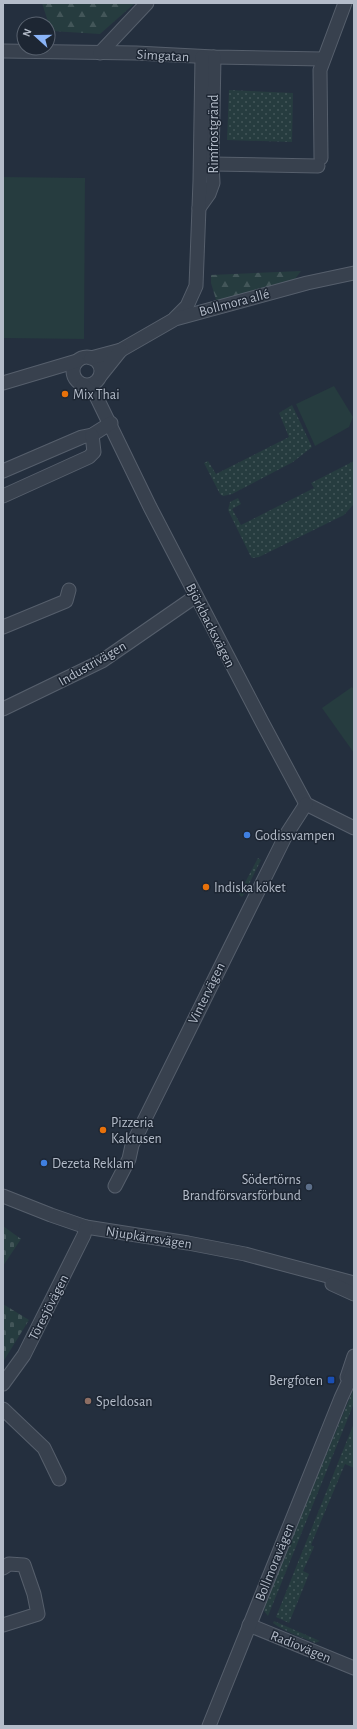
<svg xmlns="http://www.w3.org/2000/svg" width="357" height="1729" viewBox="0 0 357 1729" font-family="'Alegreya Sans',sans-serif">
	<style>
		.grass { fill: url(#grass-dots) }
		.forest { fill: url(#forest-firs) }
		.cemetery { fill: url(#cemetery-stones) }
		.park { fill: #263c3f }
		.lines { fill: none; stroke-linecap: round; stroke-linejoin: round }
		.minor-casing { stroke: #565f6c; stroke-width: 15 }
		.minor { stroke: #38414e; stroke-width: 13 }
		.food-dot { fill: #e8710a; stroke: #1d2633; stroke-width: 1.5 }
		.shop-dot { fill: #3f7fe0; stroke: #1d2633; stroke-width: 1.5 }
		.service-dot { fill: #5c6f8a; stroke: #1d2633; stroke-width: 1.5 }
		.transit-dot { fill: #1a4fb4; stroke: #1d2633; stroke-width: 1.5 }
		.education-dot { fill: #8d6e63; stroke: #1d2633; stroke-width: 1.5 }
		.labels { text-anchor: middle; stroke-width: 3; stroke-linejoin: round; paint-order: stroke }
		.street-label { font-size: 14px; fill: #b4bcc9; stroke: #1d2633 }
		.poi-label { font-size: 14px; fill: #b4bcc9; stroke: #1d2633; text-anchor: start }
	</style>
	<defs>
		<pattern id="grass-dots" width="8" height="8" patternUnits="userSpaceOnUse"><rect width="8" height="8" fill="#263c3f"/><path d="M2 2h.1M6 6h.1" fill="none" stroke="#435659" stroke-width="1.8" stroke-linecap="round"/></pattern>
		<pattern id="forest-firs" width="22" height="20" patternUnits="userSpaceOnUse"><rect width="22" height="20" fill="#263c3f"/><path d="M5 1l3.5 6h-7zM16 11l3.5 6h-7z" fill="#435659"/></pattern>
		<pattern id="cemetery-stones" width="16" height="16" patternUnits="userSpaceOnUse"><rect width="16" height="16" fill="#263c3f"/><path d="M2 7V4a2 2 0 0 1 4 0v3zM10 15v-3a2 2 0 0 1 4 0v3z" fill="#435659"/></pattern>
	</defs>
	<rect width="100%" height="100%" fill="#242f3e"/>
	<!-- grass -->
	<g class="grass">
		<polygon points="229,90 293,93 292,142 227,140"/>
		<polygon points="292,405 312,447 293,462 232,494 223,496 220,494 204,463 208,461 216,474 289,437 279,413"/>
		<polygon points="354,461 354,504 344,515 259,557 252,558 250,555 228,510 230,502 238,498 241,504 232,509 241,525 314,488 311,483"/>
		<polygon points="258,858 261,860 243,896 241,897 239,894"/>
		<polygon points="354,1388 354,1403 268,1616 264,1611 267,1596"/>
		<polygon points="354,1423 354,1468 345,1464 311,1545 314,1547 303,1571 309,1574 289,1623 276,1617"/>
		<path d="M274,1621L320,1641L315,1643C302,1637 285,1632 273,1623Z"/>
	</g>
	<!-- forest -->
	<g class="forest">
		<polygon points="42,3 133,3 134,4 100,34 51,31"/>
		<polygon points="301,271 295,279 289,282 217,303 211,283 211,275"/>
	</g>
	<!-- cemetery -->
	<g class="cemetery">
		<polygon points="3,1226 21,1239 3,1266"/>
		<polygon points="3,1304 29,1320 3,1362"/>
	</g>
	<!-- park -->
	<g class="park">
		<polygon points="3,177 85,178 84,339 3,338"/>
		<polygon points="334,386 353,417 349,427 315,446 296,404"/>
		<polygon points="352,687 354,690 354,753 322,708"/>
	</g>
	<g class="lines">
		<!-- minor casing -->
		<g class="minor-casing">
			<g id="minor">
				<polyline points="3,51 136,53 214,57 323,59"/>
				<polyline points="100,53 147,3"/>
				<polyline points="321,158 320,70 345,3"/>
				<polyline points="212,164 318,166"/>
				<polyline points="199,208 209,194 213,183 212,164 214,57"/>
				<polyline points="175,318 187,306 196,286 200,181 202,57"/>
				<circle cx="87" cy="371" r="14"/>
				<polyline points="91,358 121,350 175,319 307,283 354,273"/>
				<polyline points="101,375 121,350"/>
				<polyline points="3,383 77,361"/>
				<polyline points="83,385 96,396 150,507 262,722 306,804 354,828"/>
				<polyline points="3,471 82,437 92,435 111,423"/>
				<polyline points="3,496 89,457 94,452 92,435"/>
				<polyline points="3,627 66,601 69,590"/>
				<polyline points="3,709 102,661 196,596"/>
				<polyline points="115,1186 129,1159 132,1145 286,835 306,804"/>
				<polyline points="3,1196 51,1215 86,1227 188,1243 245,1254 354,1283"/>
				<polyline points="332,1284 354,1294"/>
				<polyline points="347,1377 354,1356"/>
				<polyline points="3,1384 24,1355 84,1235 86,1227"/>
				<polyline points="3,1409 44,1448 59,1479"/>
				<polyline points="3,1568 9,1564 24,1565 34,1594 38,1614 3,1625"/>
				<polyline points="249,1625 354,1668"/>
				<polyline points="209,1726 341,1398 354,1370"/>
			</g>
		</g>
		<!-- minor -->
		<use href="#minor" class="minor"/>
	</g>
	<!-- markers -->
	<g class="food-dot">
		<circle cx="65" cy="394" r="4"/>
		<circle cx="206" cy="887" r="4"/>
		<circle cx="103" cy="1130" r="4"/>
	</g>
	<g class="shop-dot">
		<circle cx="247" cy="835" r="4"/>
		<circle cx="44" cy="1163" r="4"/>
	</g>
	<circle class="service-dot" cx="309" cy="1187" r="4"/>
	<rect class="transit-dot" x="327" y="1376" width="8" height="8" rx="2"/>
	<circle class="education-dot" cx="88" cy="1401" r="4"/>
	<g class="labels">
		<!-- street labels -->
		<g class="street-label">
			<text transform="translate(163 55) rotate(3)" y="5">Simgatan</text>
			<text transform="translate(213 134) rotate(-90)" y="5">Rimfrostgränd</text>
			<text transform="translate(234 302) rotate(-15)" y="5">Bollmora allé</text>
			<text transform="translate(211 625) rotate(63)" y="5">Björkbacksvägen</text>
			<text transform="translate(92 663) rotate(-30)" y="5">Industrivägen</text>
			<text transform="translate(206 993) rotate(-64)" y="5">Vintervägen</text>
			<text transform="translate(149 1237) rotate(9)" y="5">Njupkärrsvägen</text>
			<text transform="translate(48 1307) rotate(-63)" y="5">Töresjövägen</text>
			<text transform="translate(274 1562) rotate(-68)" y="5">Bollmoravägen</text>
			<text transform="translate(301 1646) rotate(22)" y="5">Radiovägen</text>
		</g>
		<!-- poi labels -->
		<g class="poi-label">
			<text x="73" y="399">Mix Thai</text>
			<text x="255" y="840">Godissvampen</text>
			<text x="214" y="892">Indiska köket</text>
			<text x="111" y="1127">Pizzeria<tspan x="111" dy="16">Kaktusen</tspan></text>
			<text x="52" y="1168">Dezeta Reklam</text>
			<text x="301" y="1184" text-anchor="end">Södertörns<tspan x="301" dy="16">Brandförsvarsförbund</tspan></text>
			<text x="323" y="1385" text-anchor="end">Bergfoten</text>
			<text x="96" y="1406">Speldosan</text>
		</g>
	</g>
	<!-- border -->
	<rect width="357" height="1729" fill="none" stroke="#b4bcc9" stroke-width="8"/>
	<!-- north arrow -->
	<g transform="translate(36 36) rotate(291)"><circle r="19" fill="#1d2633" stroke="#59626f"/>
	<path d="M0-3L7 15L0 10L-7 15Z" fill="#8ab4f8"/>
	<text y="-6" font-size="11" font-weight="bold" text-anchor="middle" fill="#b4bcc9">N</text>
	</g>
</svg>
